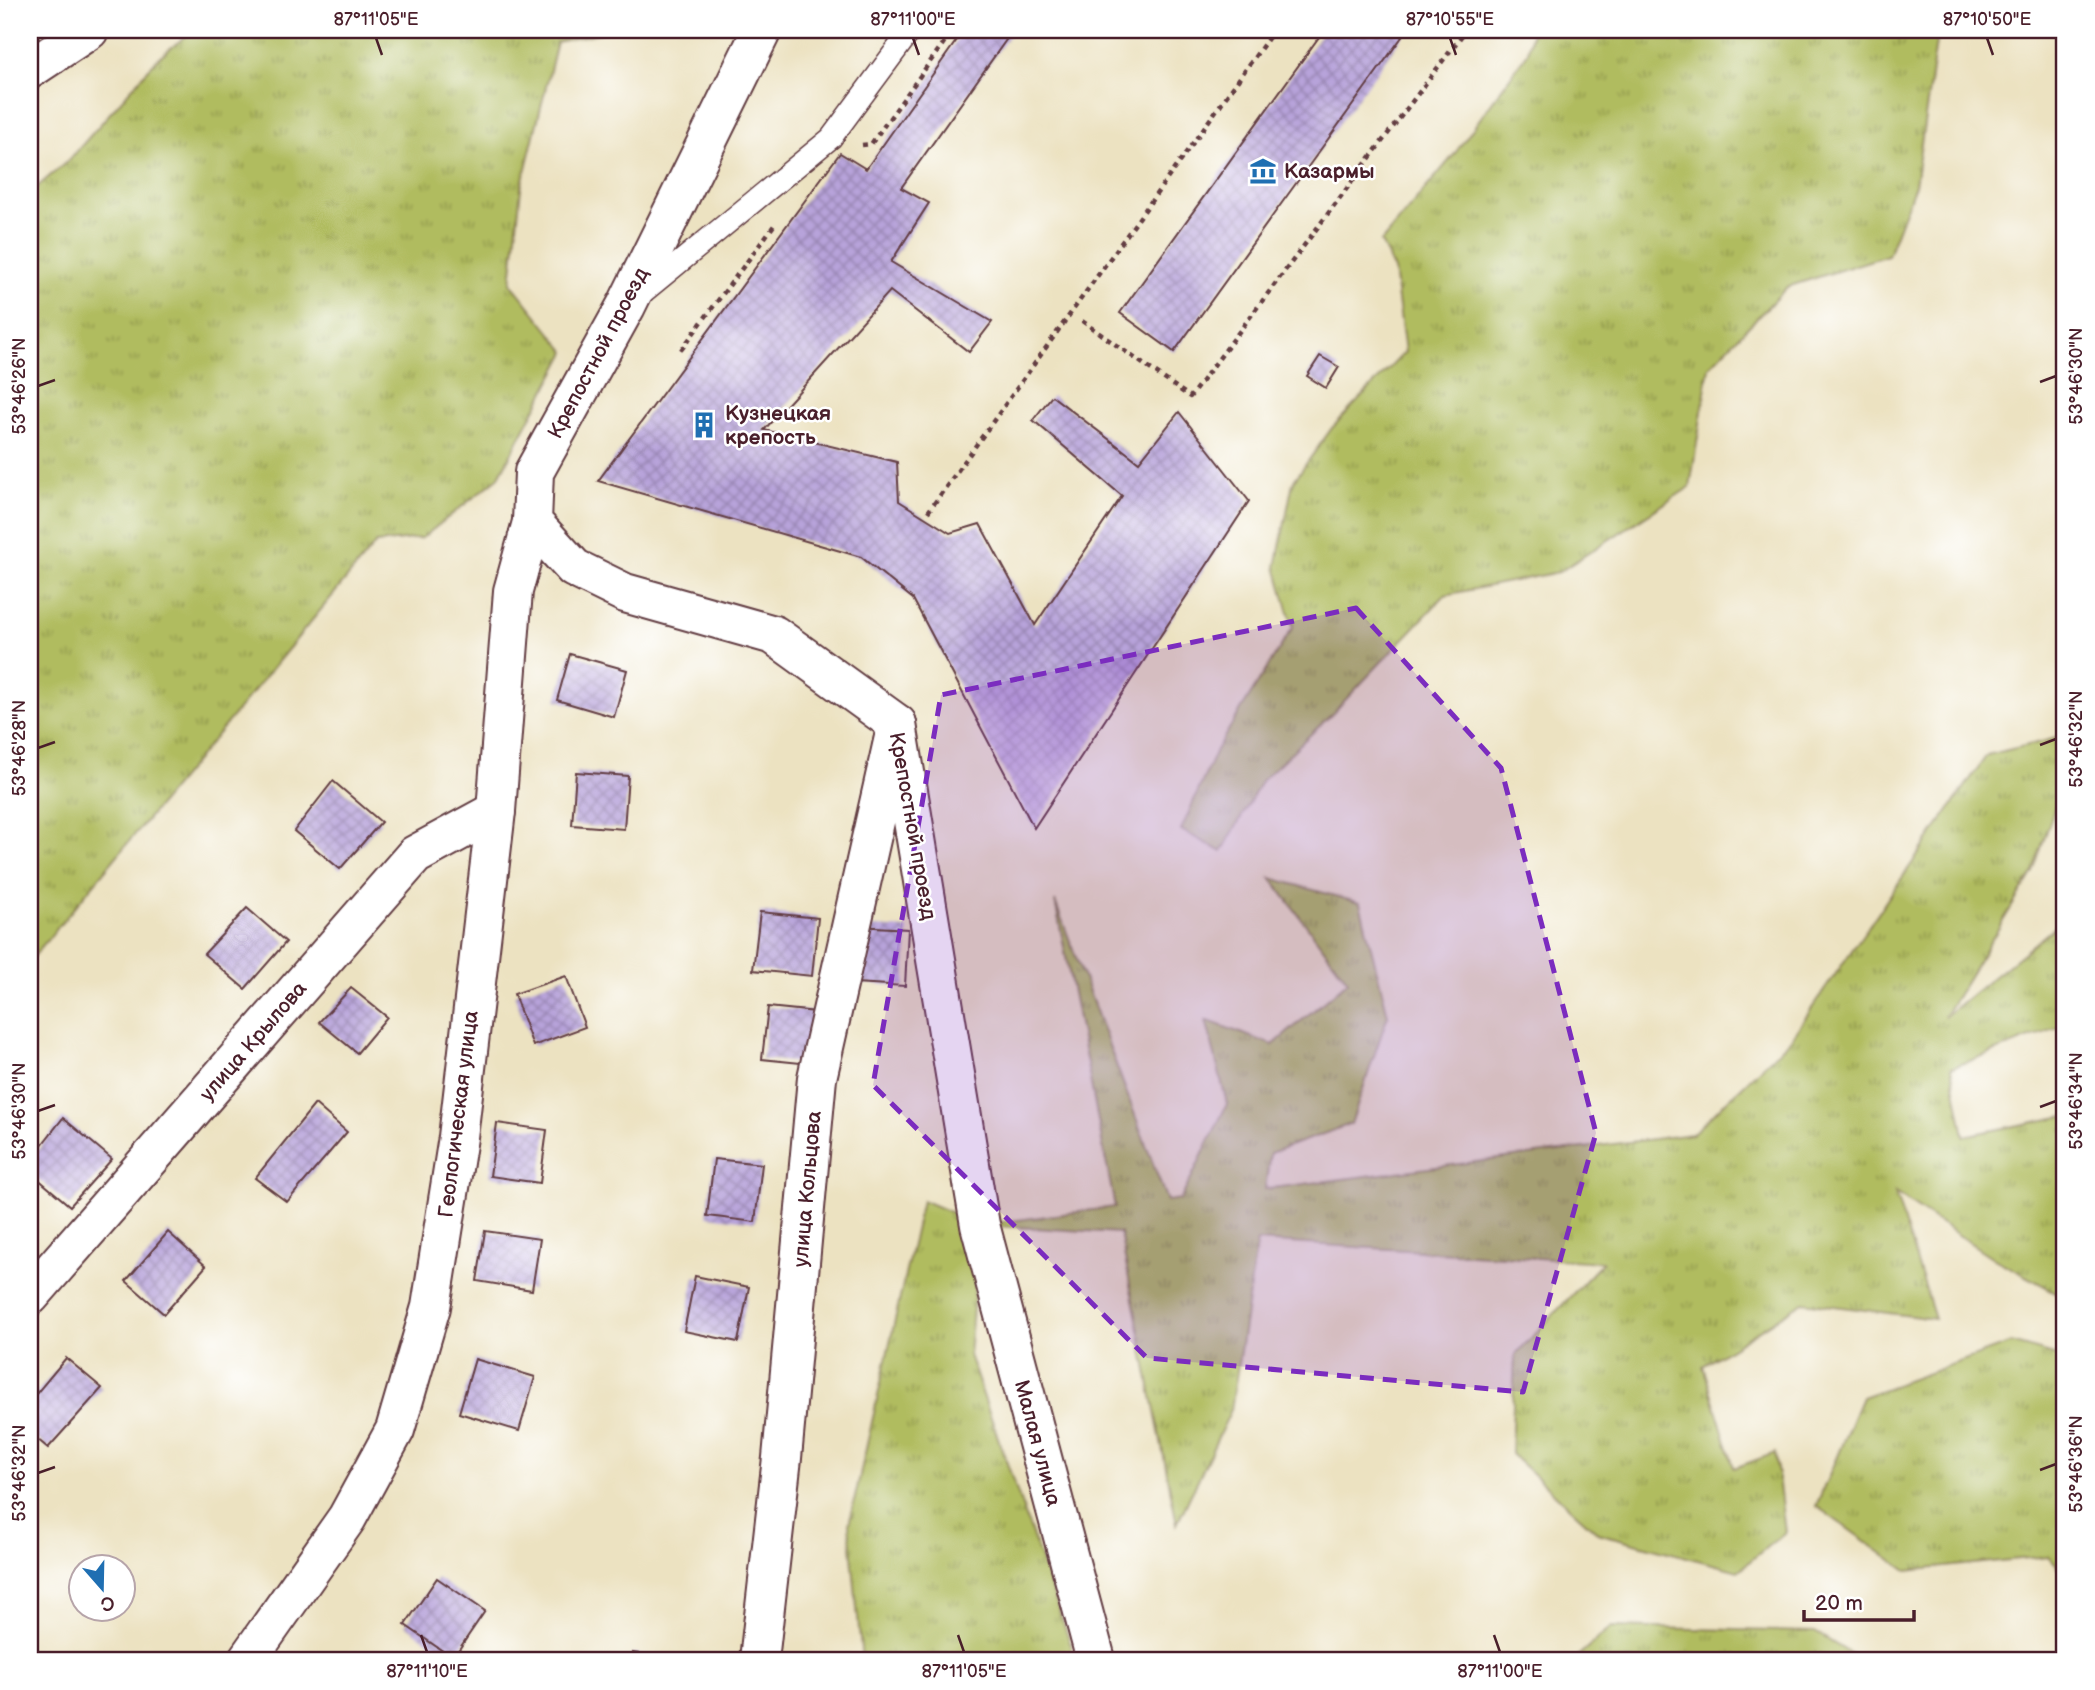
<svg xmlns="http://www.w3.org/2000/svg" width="2095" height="1690" viewBox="0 0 2095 1690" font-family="'Balsamiq Sans',sans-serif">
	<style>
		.grass { fill: url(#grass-tufts); stroke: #7d6e44; stroke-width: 2 }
		.building { fill: url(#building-cross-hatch) }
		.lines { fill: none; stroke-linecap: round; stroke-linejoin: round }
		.service-casing { stroke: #623c42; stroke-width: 24 }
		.minor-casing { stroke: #623c42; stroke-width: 42 }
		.tertiary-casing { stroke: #623c42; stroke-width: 42 }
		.path { stroke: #623c42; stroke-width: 4.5; stroke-dasharray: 5 5; stroke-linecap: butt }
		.service { stroke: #fff; stroke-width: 21 }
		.minor { stroke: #fff; stroke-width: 38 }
		.tertiary { stroke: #fff; stroke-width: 38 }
		.marked { fill: #7b2cbf; fill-opacity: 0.2; stroke: #7b2cbf; stroke-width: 5; stroke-dasharray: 14 9; stroke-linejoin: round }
		.ticks { fill: none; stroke: #4a1f2b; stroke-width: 2.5 }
		.labels { text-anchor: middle; stroke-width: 5; stroke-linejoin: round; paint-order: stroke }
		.poi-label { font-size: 21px; font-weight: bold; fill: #4a1f2b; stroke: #fff; text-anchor: start }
		.street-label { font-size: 21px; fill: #4a1f2b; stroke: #fff }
		.neatline { fill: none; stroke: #4a1f2b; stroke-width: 2.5 }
		.ticks-label { font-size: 18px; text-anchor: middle; fill: #4a1f2b }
	</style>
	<defs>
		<pattern id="grass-tufts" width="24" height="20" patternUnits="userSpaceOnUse" patternTransform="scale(1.75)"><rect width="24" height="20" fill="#b0bc5e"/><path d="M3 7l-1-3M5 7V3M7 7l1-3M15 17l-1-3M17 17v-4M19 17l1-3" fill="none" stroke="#91984e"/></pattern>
		<pattern id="building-cross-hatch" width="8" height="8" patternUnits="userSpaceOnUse" patternTransform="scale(1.75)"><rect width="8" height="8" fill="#b7a3da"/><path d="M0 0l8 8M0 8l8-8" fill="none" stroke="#9784b1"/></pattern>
	</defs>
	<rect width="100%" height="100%" fill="#fff"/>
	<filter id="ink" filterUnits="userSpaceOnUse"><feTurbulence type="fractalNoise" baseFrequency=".0143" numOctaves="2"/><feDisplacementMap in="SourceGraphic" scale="14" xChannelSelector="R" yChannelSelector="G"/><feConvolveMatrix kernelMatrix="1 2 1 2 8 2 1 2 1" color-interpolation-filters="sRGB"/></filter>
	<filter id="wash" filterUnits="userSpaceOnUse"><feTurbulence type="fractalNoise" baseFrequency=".00686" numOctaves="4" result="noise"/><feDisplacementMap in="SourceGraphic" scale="28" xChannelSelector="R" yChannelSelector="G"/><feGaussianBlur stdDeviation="1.57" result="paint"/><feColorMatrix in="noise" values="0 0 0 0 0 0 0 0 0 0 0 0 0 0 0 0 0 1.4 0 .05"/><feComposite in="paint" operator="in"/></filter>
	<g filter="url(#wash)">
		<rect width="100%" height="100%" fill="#ece2c1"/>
		<!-- grass -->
		<g class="grass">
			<polygon points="194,30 612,30 557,42 521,188 511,283 566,352 498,478 422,538 376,543 30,961 30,193 70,159 159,57"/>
			<polygon points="1532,30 1945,30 1937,35 1915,185 1888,255 1787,287 1709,367 1690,487 1559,572 1445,595 1332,714 1262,780 1222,852 1181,830 1216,750 1293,627 1276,567 1293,482 1332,428 1405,352 1394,270 1381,242 1453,156 1528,52"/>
			<polygon points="2065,736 2065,777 2033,872 1944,1017 2065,919 2065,1025 1951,1068 1964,1136 2065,1116 2065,1297 1996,1260 1895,1193 1935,1319 1803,1302 1703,1366 1734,1468 1775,1453 1785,1532 1738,1571 1598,1533 1511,1454 1515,1355 1603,1262 1257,1241 1231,1410 1177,1524 1120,1233 980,1225 969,1355 1072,1648 1072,1660 949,1660 947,1653 919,1660 862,1660 849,1524 922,1200 980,1225 1115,1207 1055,901 1167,1201 1181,1199 1227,1104 1206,1020 1273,1045 1348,981 1271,878 1360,903 1388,1015 1351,1124 1270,1153 1265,1189 1692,1134 1790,1040 1987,755"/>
			<polygon points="2011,1343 2065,1358 2065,1575 2048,1556 1907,1571 1816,1506 1862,1397"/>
			<polygon points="1611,1627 1815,1632 1861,1660 1573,1660"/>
		</g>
		<g id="blocks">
			<!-- building -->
			<g class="building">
				<polygon points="964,30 1013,30 901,188 929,203 891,262 992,322 969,352 890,291 764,430 897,462 899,501 950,533 980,524 1035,625 1122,496 1033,420 1052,396 1139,462 1179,412 1249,501 1034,828 913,599 861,557 598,481 840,153 866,169"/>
				<polygon points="1324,30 1407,30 1174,352 1120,313"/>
				<polygon points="1320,356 1339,367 1326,388 1307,376"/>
				<polygon points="570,654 627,670 614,717 557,700"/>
				<polygon points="576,772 628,776 624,829 572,825"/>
				<polygon points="333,781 381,822 340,869 294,831"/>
				<polygon points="247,908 286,942 245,989 204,954"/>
				<polygon points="760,912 818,918 812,976 753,970"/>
				<polygon points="858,926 908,929 905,986 855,983"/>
				<polygon points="566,976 585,1027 533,1046 514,994"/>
				<polygon points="351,988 387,1017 357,1053 319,1022"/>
				<polygon points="768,1007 816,1012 810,1064 762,1059"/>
				<polygon points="315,1104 347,1132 287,1202 255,1178"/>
				<polygon points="63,1118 112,1159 70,1206 30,1172 30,1160"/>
				<polygon points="497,1123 547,1130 540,1183 490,1176"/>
				<polygon points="714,1159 762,1164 755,1222 707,1216"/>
				<polygon points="485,1231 540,1239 532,1290 477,1281"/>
				<polygon points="168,1232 206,1266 164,1314 126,1281"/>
				<polygon points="695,1276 749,1287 738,1342 684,1331"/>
				<polygon points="66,1358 102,1388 48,1448 30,1433 30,1401"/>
				<polygon points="475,1359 535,1377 519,1431 459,1413"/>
				<polygon points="437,1578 485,1611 453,1658 405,1625"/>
				<polygon points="633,1653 674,1659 674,1660 632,1660"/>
			</g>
		</g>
	</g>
	<g filter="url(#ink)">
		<use href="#blocks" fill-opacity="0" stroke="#623c42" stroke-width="2"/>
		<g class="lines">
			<!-- service casing -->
			<g class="service-casing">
				<polyline id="service" points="641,294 831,138 911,30"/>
			</g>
			<!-- minor casing -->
			<g class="minor-casing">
				<g id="minor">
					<polyline points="30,69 89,30"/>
					<polyline points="30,1296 415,855 496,811"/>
					<polyline points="759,1660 782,1458 817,1078 897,724"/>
				</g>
			</g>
			<!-- tertiary casing -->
			<g class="tertiary-casing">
				<g id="tertiary">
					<polyline points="762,30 626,306 534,472 532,522 574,568 625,593 774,635 897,724 980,1225 1096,1660"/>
					<polyline points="247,1660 347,1518 395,1430 431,1307 458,1137 496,811 513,591 532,522"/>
				</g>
			</g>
			<!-- path -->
			<g class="path">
				<polyline points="862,145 871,144 953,30"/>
				<polyline points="1082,321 1190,397 1466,30"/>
				<polyline points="681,350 775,224"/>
				<polyline points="928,512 1274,30"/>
			</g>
			<!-- service -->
			<use href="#service" class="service"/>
			<!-- minor -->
			<use href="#minor" class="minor"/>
			<!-- tertiary -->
			<use href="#tertiary" class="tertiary"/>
		</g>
	</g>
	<!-- marked area -->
	<path class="marked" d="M1356,608L1501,768L1596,1133L1523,1392L1147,1358L873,1085L941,695Z"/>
	<!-- ticks -->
	<path class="ticks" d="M376,38L382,55M913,38L919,55M1450,38L1456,55M1987,38L1993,55M2040,382L2056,376M38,386L55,380M2040,745L2056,739M38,748L55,742M2040,1107L2056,1101M38,1111L55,1105M2040,1470L2056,1464M38,1473L55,1467M421,1635L427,1652M958,1635L964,1652M1494,1635L1500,1652"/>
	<!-- icons -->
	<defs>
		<g id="museum-bare" transform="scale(2.1)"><path d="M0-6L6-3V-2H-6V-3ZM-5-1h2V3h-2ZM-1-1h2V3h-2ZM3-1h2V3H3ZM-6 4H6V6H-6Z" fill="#1f6fb2" stroke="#fff" stroke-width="2.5" paint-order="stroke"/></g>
		<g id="building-bare" transform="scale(2.1)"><path d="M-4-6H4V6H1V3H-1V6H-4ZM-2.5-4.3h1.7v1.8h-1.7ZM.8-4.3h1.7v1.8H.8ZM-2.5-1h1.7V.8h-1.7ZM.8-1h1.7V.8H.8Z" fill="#1f6fb2" stroke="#fff" stroke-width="2.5" paint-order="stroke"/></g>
	</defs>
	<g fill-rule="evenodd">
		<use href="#museum-bare" x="1263" y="171"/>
		<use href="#building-bare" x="704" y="425"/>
	</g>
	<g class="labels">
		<!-- poi labels -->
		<g class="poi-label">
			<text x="1284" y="178">Казармы</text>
			<text x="725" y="420">Кузнецкая<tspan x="725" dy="24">крепость</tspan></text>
		</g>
		<!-- street labels -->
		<g class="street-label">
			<text transform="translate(598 353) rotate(-62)" y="7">Крепостной проезд</text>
			<text transform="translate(913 826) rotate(80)" y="7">Крепостной проезд</text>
			<text transform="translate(253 1041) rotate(-49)" y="7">улица Крылова</text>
			<text transform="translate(458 1114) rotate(-83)" y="7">Геологическая улица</text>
			<text transform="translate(807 1189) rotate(-85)" y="7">улица Кольцова</text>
			<text transform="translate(1038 1443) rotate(75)" y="7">Малая улица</text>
		</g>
	</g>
	<!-- margin -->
	<rect width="2095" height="1690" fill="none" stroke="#fff" stroke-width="77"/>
	<!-- north arrow -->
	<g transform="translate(102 1588) rotate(160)"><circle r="33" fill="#ffffff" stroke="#b7a5aa" stroke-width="2"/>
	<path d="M0-5L12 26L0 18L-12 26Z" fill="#1f6fb2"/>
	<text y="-10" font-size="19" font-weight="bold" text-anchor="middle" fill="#4a1f2b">С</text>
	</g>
	<!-- scale -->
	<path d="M1804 1610v10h110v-10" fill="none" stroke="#4a1f2b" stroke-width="3.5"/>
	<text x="1815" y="1610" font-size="21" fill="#4a1f2b" stroke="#ffffff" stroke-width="5" paint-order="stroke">20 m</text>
	<rect x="38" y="38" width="2018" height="1614" class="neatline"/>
	<g class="ticks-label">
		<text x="376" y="25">87°11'05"E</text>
		<text x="913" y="25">87°11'00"E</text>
		<text x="1450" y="25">87°10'55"E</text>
		<text x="1987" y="25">87°10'50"E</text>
		<text transform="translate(2076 376) rotate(-90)" y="6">53°46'30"N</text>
		<text transform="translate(19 386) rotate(-90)" y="6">53°46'26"N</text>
		<text transform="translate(2076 739) rotate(-90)" y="6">53°46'32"N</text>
		<text transform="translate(19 748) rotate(-90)" y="6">53°46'28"N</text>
		<text transform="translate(2076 1101) rotate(-90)" y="6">53°46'34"N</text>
		<text transform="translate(19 1111) rotate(-90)" y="6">53°46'30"N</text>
		<text transform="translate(2076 1464) rotate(-90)" y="6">53°46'36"N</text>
		<text transform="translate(19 1473) rotate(-90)" y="6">53°46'32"N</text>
		<text x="427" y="1677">87°11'10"E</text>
		<text x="964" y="1677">87°11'05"E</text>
		<text x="1500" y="1677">87°11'00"E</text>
	</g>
</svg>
